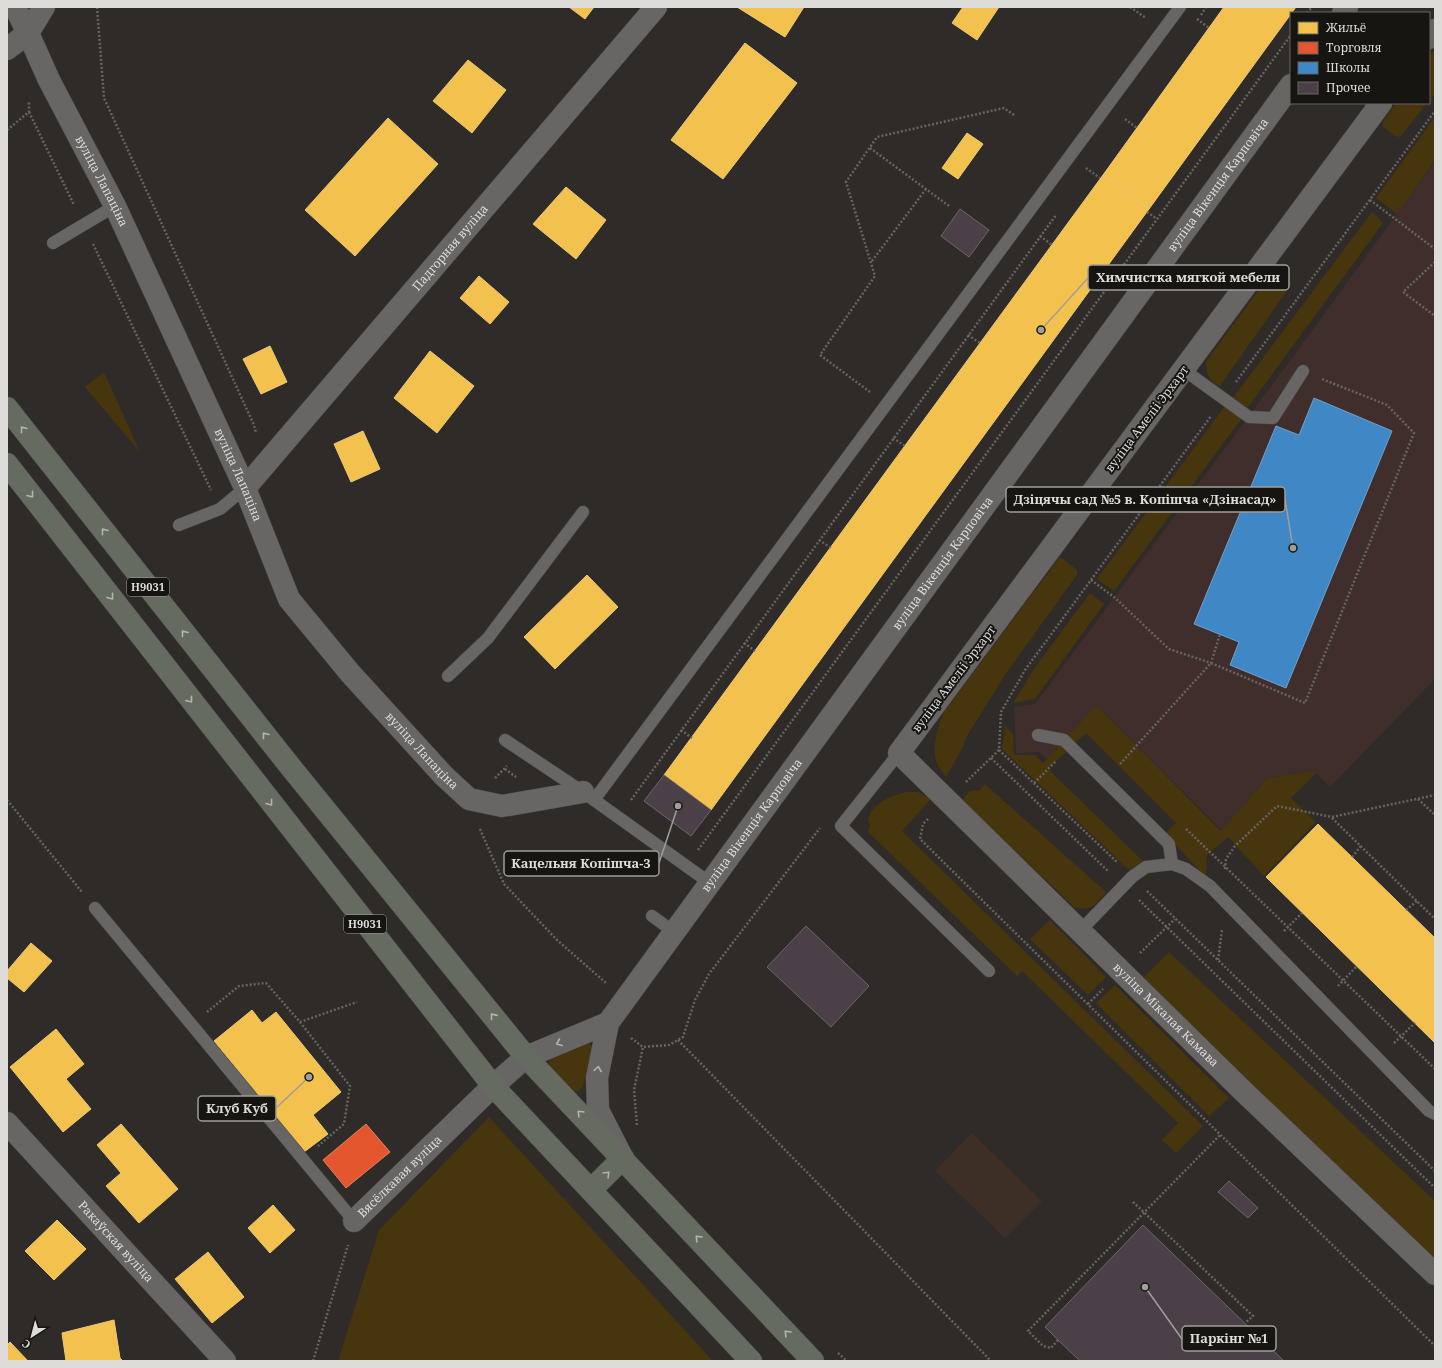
<svg xmlns="http://www.w3.org/2000/svg" width="1442" height="1368" viewBox="0 0 1442 1368" font-family="'Noto Serif',serif">
	<style>
		.industrial { fill: #3e2f26 }
		.education { fill: #402e2c }
		.green { fill: #47350d }
		.homes { fill: #f2c14e; stroke: #ecc977 }
		.shops { fill: #e4572e; stroke: #e27f61 }
		.schools { fill: #3f88c5; stroke: #6fa1cb }
		.building { fill: #4b3f48; stroke: #6a6867 }
		.lines { fill: none; stroke-linecap: round; stroke-linejoin: round }
		.service-casing { stroke: #4a4845; stroke-width: 13 }
		.minor-casing { stroke: #4a4845; stroke-width: 23 }
		.secondary-casing { stroke: #4a4845; stroke-width: 23 }
		.primary-casing { stroke: #4a4845; stroke-width: 23 }
		.path { stroke: #666462; stroke-width: 2.5; stroke-dasharray: 2 2; stroke-linecap: butt }
		.service { stroke: #676664; stroke-width: 12 }
		.minor { stroke: #676664; stroke-width: 22 }
		.secondary { stroke: #676664; stroke-width: 22 }
		.primary { stroke: #656b61; stroke-width: 22 }
		.oneway { stroke: #b4b4ae }
		.oneway2 { stroke: #b4b3af }
		.labels { text-anchor: middle; stroke-width: 4; stroke-linejoin: round; paint-order: stroke }
		.shield { fill: #161512; stroke: #a2a09d; stroke-width: 1 }
		.shield-label { font-size: 11px; font-weight: bold; fill: #dedcd8 }
		.street-label { font-size: 12px; fill: #dedcd8; stroke: #161512 }
		.leader { fill: none; stroke: #a09e9a; stroke-width: 1.5 }
		.callout-dot { fill: #a09e9a; stroke: #161512; stroke-width: 1.5 }
		.callout { fill: #161512; stroke: #a09e9a; stroke-width: 1.5 }
		.callout-label { font-size: 13px; text-anchor: middle; font-weight: bold; fill: #dedcd8 }
	</style>
	<rect width="100%" height="100%" fill="#2e2b28"/>
	<!-- industrial -->
	<polygon class="industrial" points="972,1133 1042,1201 1005,1238 935,1171"/>
	<!-- education -->
	<polygon class="education" points="1435,161 1435,679 1330,787 1314,771 1267,778 1222,830 1096,705 1047,759 1039,752 1016,753 1014,707 1035,704 1315,327"/>
	<!-- green -->
	<g class="green">
		<polygon points="1435,49 1435,94 1429,101 1429,57"/>
		<polygon points="1396,103 1427,103 1400,137 1395,136 1383,127 1383,122"/>
		<polygon points="1435,117 1435,160 1397,214 1376,198"/>
		<polygon points="1372,212 1383,223 1248,407 1233,398"/>
		<path d="M1274,269H1278L1290,278L1291,285L1220,386C1208,382 1207,374 1206,362Z"/>
		<polygon points="104,372 140,452 85,387"/>
		<polygon points="1225,406 1242,418 1114,591 1097,579"/>
		<path d="M1059,558H1062L1077,570V575L1007,672L967,736L962,749L946,777C943,773 938,767 936,761C932,744 938,727 944,712Z"/>
		<polygon points="1090,593 1104,604 1035,699 1013,703 1034,669"/>
		<polygon points="1096,705 1221,831 1267,778 1314,771 1316,773 1291,798 1316,822 1264,876 1228,837 1207,855 1206,877 1165,834 1176,823 1086,733 1048,769 1144,862 1131,872 1002,749 1005,726 1013,734 1014,755 1035,755 1043,763"/>
		<path d="M985,784L1106,892C1097,905 1090,912 1074,907L962,800L970,791L980,790Z"/>
		<path d="M907,792H918L931,799L902,831L1203,1126L1176,1153L1162,1140L1178,1123L1022,971L1017,976L868,832L870,824L868,819C874,802 890,796 907,792Z"/>
		<polygon points="1050,920 1106,977 1088,995 1030,939"/>
		<polygon points="1169,952 1435,1201 1435,1258 1141,980"/>
		<polygon points="1115,985 1229,1098 1209,1116 1096,1003"/>
		<polygon points="587,1042 591,1045 591,1057 583,1086 581,1090 570,1093 548,1068 551,1057"/>
		<polygon points="489,1117 713,1361 338,1361 379,1230"/>
	</g>
	<!-- homes -->
	<g class="homes">
		<polygon points="569,7 594,7 585,19"/>
		<polygon points="737,7 804,7 785,37"/>
		<polygon points="963,7 999,7 977,40 952,23"/>
		<polygon points="1224,7 1296,7 1149,209 1103,175"/>
		<polygon points="745,43 797,83 723,179 671,140"/>
		<polygon points="468,60 506,90 472,133 433,101"/>
		<polygon points="388,118 438,164 355,256 305,210"/>
		<polygon points="967,133 983,144 958,179 942,168"/>
		<polygon points="1103,175 1149,209 711,810 664,775"/>
		<polygon points="566,187 606,220 576,259 533,224"/>
		<polygon points="479,276 509,302 490,324 460,298"/>
		<polygon points="270,346 287,382 261,394 243,359"/>
		<polygon points="430,351 474,386 437,433 394,398"/>
		<polygon points="363,431 380,469 351,482 334,444"/>
		<polygon points="587,575 618,607 555,669 524,637"/>
		<polygon points="1318,824 1435,938 1435,1043 1266,877"/>
		<polygon points="31,943 52,961 24,992 7,978 7,971"/>
		<polygon points="252,1010 262,1023 276,1012 341,1092 313,1115 328,1134 304,1152 214,1041"/>
		<polygon points="56,1029 84,1064 66,1079 91,1109 63,1132 10,1067"/>
		<polygon points="121,1124 178,1189 139,1223 106,1186 121,1173 97,1145"/>
		<polygon points="273,1205 295,1230 270,1253 248,1228"/>
		<polygon points="57,1220 86,1249 54,1280 25,1251"/>
		<polygon points="208,1252 244,1297 212,1323 175,1279"/>
		<polygon points="114,1320 120,1358 123,1361 66,1361 62,1333"/>
		<polygon points="10,1342 28,1361 7,1361 7,1345"/>
	</g>
	<!-- shops -->
	<polygon class="shops" points="366,1124 390,1152 346,1188 323,1160"/>
	<!-- schools -->
	<polygon class="schools" points="1314,398 1392,431 1286,688 1230,665 1239,642 1194,624 1276,426 1299,435"/>
	<!-- building -->
	<g class="building">
		<polygon points="960,209 989,230 969,257 941,236"/>
		<polygon points="664,775 711,810 691,836 644,801"/>
		<polygon points="806,926 869,986 831,1027 767,967"/>
		<polygon points="1229,1181 1258,1208 1248,1218 1218,1192"/>
		<polygon points="1143,1225 1170,1251 1284,1361 1080,1361 1058,1340 1045,1327"/>
	</g>
	<g class="lines">
		<!-- service casing -->
		<g class="service-casing">
			<g id="service">
				<polyline points="53,243 115,206"/>
				<polyline points="1184,370 1249,417 1273,418 1303,371"/>
				<polyline points="179,525 220,509 245,488"/>
				<polyline points="448,676 488,638 583,512"/>
				<polyline points="1038,735 1064,740 1070,746 1169,844 1172,864"/>
				<polyline points="505,740 583,792 710,883"/>
				<polyline points="899,753 841,826 989,971"/>
				<polyline points="594,800 1180,7"/>
				<polyline points="95,908 354,1221"/>
				<polyline points="652,916 674,932"/>
				<polyline points="1080,931 1132,877 1146,867 1172,864 1186,869 1210,886 1429,1111 1435,1114"/>
			</g>
		</g>
		<!-- minor casing -->
		<g class="minor-casing">
			<g id="minor">
				<path id="s1" d="M44,7L28,33L49,80L115,206L245,488L289,599L350,673L444,776L469,799L502,806L583,792"/>
				<polyline points="1343,13 1347,7"/>
				<polyline points="1429,38 1435,30"/>
				<path id="s2" d="M1381,103L899,753L1243,1091L1435,1274"/>
				<path id="s3" d="M245,488L656,7"/>
				<path id="s4" d="M7,1123L225,1361"/>
				<path id="s5" d="M620,1153L598,1110L597,1078L608,1023L1291,85"/>
				<path id="s6" d="M354,1221L493,1086L526,1057L608,1023"/>
			</g>
		</g>
		<!-- secondary casing -->
		<g class="secondary-casing">
			<polyline id="secondary" points="7,49 28,33 15,7"/>
		</g>
		<!-- primary casing -->
		<g class="primary-casing">
			<g id="primary">
				<polyline points="7,408 289,765 526,1057 813,1361"/>
				<polyline points="7,464 493,1086 751,1361"/>
				<polyline points="591,1190 623,1158"/>
			</g>
		</g>
		<!-- path -->
		<g class="path">
			<polyline points="97,7 104,98 254,425 256,433"/>
			<polyline points="1130,7 1146,18"/>
			<polyline points="1307,13 1312,7"/>
			<polyline points="1201,15 1206,7"/>
			<polyline points="1197,19 1209,28"/>
			<polyline points="29,112 74,205"/>
			<polyline points="1125,119 1137,128"/>
			<polyline points="7,130 29,112 29,101"/>
			<polyline points="870,148 949,206"/>
			<polyline points="1086,168 1100,178"/>
			<polyline points="1370,200 1435,249"/>
			<polyline points="1147,212 1157,219"/>
			<polyline points="1040,236 1052,245"/>
			<polyline points="93,244 211,490"/>
			<polyline points="872,261 926,189"/>
			<polyline points="1435,262 1403,292 1435,316"/>
			<polyline points="968,335 980,343"/>
			<polyline points="1236,382 1435,111"/>
			<polyline points="870,392 820,355 875,276 846,182 877,137 1004,108 1014,115"/>
			<polyline points="893,438 905,446"/>
			<polyline points="819,540 831,548"/>
			<polyline points="1091,580 1114,597 1169,649 1211,663 1220,634"/>
			<polyline points="744,643 755,651"/>
			<polyline points="681,730 692,738"/>
			<polyline points="999,750 1118,863"/>
			<polyline points="991,758 1109,872"/>
			<polyline points="1120,764 1211,663 1305,703 1414,433 1387,405 1322,379"/>
			<polyline points="505,769 516,777"/>
			<polyline points="495,778 507,766"/>
			<polyline points="966,782 999,750 1001,712 1025,670 1211,416"/>
			<polyline points="1034,783 1056,761"/>
			<polyline points="1418,799 1435,815"/>
			<polyline points="7,800 82,892"/>
			<polyline points="631,800 1056,215"/>
			<polyline points="1332,818 1435,919"/>
			<polyline points="928,819 923,824 920,839 1435,1346"/>
			<polyline points="480,829 504,884 557,940 606,983"/>
			<polyline points="1186,829 1435,1069"/>
			<polyline points="698,850 1291,35"/>
			<polyline points="1352,857 1361,846"/>
			<polyline points="1225,869 1226,859 1235,846 1277,806 1332,817 1435,795"/>
			<polyline points="1147,891 1435,1171"/>
			<polyline points="1139,900 1435,1188"/>
			<polyline points="1406,910 1417,901"/>
			<polyline points="1284,931 1302,913"/>
			<polyline points="1140,953 1175,919"/>
			<polyline points="1218,960 1222,930"/>
			<polyline points="1338,986 1357,966"/>
			<polyline points="1088,1004 1103,989"/>
			<polyline points="207,1012 239,986 266,983 300,1022 357,1002"/>
			<polyline points="300,1022 350,1086 344,1124 318,1146"/>
			<polyline points="631,1038 643,1047 669,1045 683,1037 695,1000 709,974 820,828"/>
			<polyline points="678,1040 991,1361"/>
			<polyline points="1394,1043 1415,1023"/>
			<polyline points="637,1125 634,1090 643,1047"/>
			<polyline points="1133,1202 1253,1316 1245,1323"/>
			<polyline points="1058,1340 1051,1348 1043,1346 1028,1331 1220,1135"/>
			<polyline points="838,1353 847,1361"/>
			<polyline points="313,1361 348,1245"/>
		</g>
		<!-- service -->
		<use href="#service" class="service"/>
		<!-- minor -->
		<use href="#minor" class="minor"/>
		<!-- secondary -->
		<use href="#secondary" class="secondary"/>
		<!-- primary -->
		<use href="#primary" class="primary"/>
	</g>
	<!-- one-way arrows -->
	<defs><path id="oneway-chevron" d="M-2-3.5L2.5 0L-2 3.5" fill="none" stroke-width="1.6" stroke-linecap="round" stroke-linejoin="round"/></defs>
	<g class="oneway">
		<use href="#oneway-chevron" transform="translate(23 429) rotate(-128)"/>
		<use href="#oneway-chevron" transform="translate(31 495) rotate(52)"/>
		<use href="#oneway-chevron" transform="translate(104 531) rotate(-128)"/>
		<use href="#oneway-chevron" transform="translate(111 597) rotate(52)"/>
		<use href="#oneway-chevron" transform="translate(184 633) rotate(-128)"/>
		<use href="#oneway-chevron" transform="translate(190 700) rotate(52)"/>
		<use href="#oneway-chevron" transform="translate(265 735) rotate(-128)"/>
		<use href="#oneway-chevron" transform="translate(270 803) rotate(52)"/>
		<use href="#oneway-chevron" transform="translate(493 1016) rotate(-129)"/>
		<use href="#oneway-chevron" transform="translate(580 1113) rotate(-134)"/>
		<use href="#oneway-chevron" transform="translate(607 1174) rotate(-45)"/>
		<use href="#oneway-chevron" transform="translate(698 1238) rotate(-133)"/>
		<use href="#oneway-chevron" transform="translate(787 1333) rotate(-133)"/>
	</g>
	<g class="oneway2">
		<use href="#oneway-chevron" transform="translate(559 1043) rotate(157)"/>
		<use href="#oneway-chevron" transform="translate(598 1069) rotate(-81)"/>
	</g>
	<g class="labels">
		<!-- shield labels -->
		<g class="shield">
			<rect x="127" y="578" width="42" height="18" rx="3"/>
			<rect x="344" y="915" width="42" height="18" rx="3"/>
		</g>
		<g class="shield-label">
			<text x="148" y="591">Н9031</text>
			<text x="365" y="928">Н9031</text>
		</g>
		<!-- street labels -->
		<g class="street-label">
			<text dy="4" stroke="none"><textPath href="#s1" startOffset="196">вуліца Лапаціна</textPath></text>
			<text dy="4" stroke="none"><textPath href="#s5" startOffset="1173">вуліца Вікенція Карповіча</textPath></text>
			<text dy="4" stroke="none"><textPath href="#s3" startOffset="316">Падгорная вуліца</textPath></text>
			<text transform="translate(1147 419) rotate(-53)" y="4">вуліца Амеліі Эрхарт</text>
			<text dy="4" stroke="none"><textPath href="#s1" startOffset="520">вуліца Лапаціна</textPath></text>
			<text dy="4" stroke="none"><textPath href="#s5" startOffset="705">вуліца Вікенція Карповіча</textPath></text>
			<text transform="translate(954 679) rotate(-53)" y="4">вуліца Амеліі Эрхарт</text>
			<text dy="4" stroke="none"><textPath href="#s1" startOffset="856">вуліца Лапаціна</textPath></text>
			<text dy="4" stroke="none"><textPath href="#s5" startOffset="381">вуліца Вікенція Карповіча</textPath></text>
			<text dy="4" stroke="none"><textPath href="#s2" startOffset="1183">вуліца Мікалая Камава</textPath></text>
			<text dy="4" stroke="none"><textPath href="#s6" startOffset="64">Вясёлкавая вуліца</textPath></text>
			<text dy="4" stroke="none"><textPath href="#s4" startOffset="161">Ракаўская вуліца</textPath></text>
		</g>
	</g>
	<!-- callouts -->
	<path class="leader" d="M1041 330L1088 278M1293 548L1285 499M678 806L659 863M309 1077L276 1108M1145 1287L1182 1339"/>
	<g class="callout-dot">
		<circle cx="1041" cy="330" r="4"/>
		<circle cx="1293" cy="548" r="4"/>
		<circle cx="678" cy="806" r="4"/>
		<circle cx="309" cy="1077" r="4"/>
		<circle cx="1145" cy="1287" r="4"/>
	</g>
	<g class="callout">
		<rect x="1088" y="265" width="201" height="25" rx="4"/>
		<rect x="1006" y="487" width="279" height="25" rx="4"/>
		<rect x="504" y="851" width="155" height="25" rx="4"/>
		<rect x="198" y="1096" width="78" height="25" rx="4"/>
		<rect x="1182" y="1326" width="94" height="25" rx="4"/>
	</g>
	<g class="callout-label">
		<text x="1188" y="282">Химчистка мягкой мебели</text>
		<text x="1145" y="504">Дзіцячы сад №5 в. Копішча «Дзінасад»</text>
		<text x="581" y="868">Кацельня Копішча-3</text>
		<text x="237" y="1113">Клуб Куб</text>
		<text x="1229" y="1343">Паркінг №1</text>
	</g>
	<!-- border -->
	<rect width="1442" height="1368" fill="none" stroke="#dedcd8" stroke-width="16"/>
	<!-- legend -->
	<rect x="1290" y="12" width="140" height="92" fill="#161512" stroke="#666561"/>
	<rect x="1298" y="22" width="20" height="12" fill="#f2c14e" stroke="#666561"/>
	<text x="1326" y="32" font-size="12" fill="#dedcd8">Жильё</text>
	<rect x="1298" y="42" width="20" height="12" fill="#e4572e" stroke="#666561"/>
	<text x="1326" y="52" font-size="12" fill="#dedcd8">Торговля</text>
	<rect x="1298" y="62" width="20" height="12" fill="#3f88c5" stroke="#666561"/>
	<text x="1326" y="72" font-size="12" fill="#dedcd8">Школы</text>
	<rect x="1298" y="82" width="20" height="12" fill="#4b3f48" stroke="#666561"/>
	<text x="1326" y="92" font-size="12" fill="#dedcd8">Прочее</text>
	<!-- north arrow -->
	<g transform="translate(32 1336) rotate(216)" stroke="#161512" stroke-width="3" paint-order="stroke">
	<path d="M0-3L7 15L0 10L-7 15Z" fill="#dedcd8"/>
	<text y="-6" font-size="11" font-weight="bold" text-anchor="middle" fill="#dedcd8">С</text>
	</g>
</svg>
